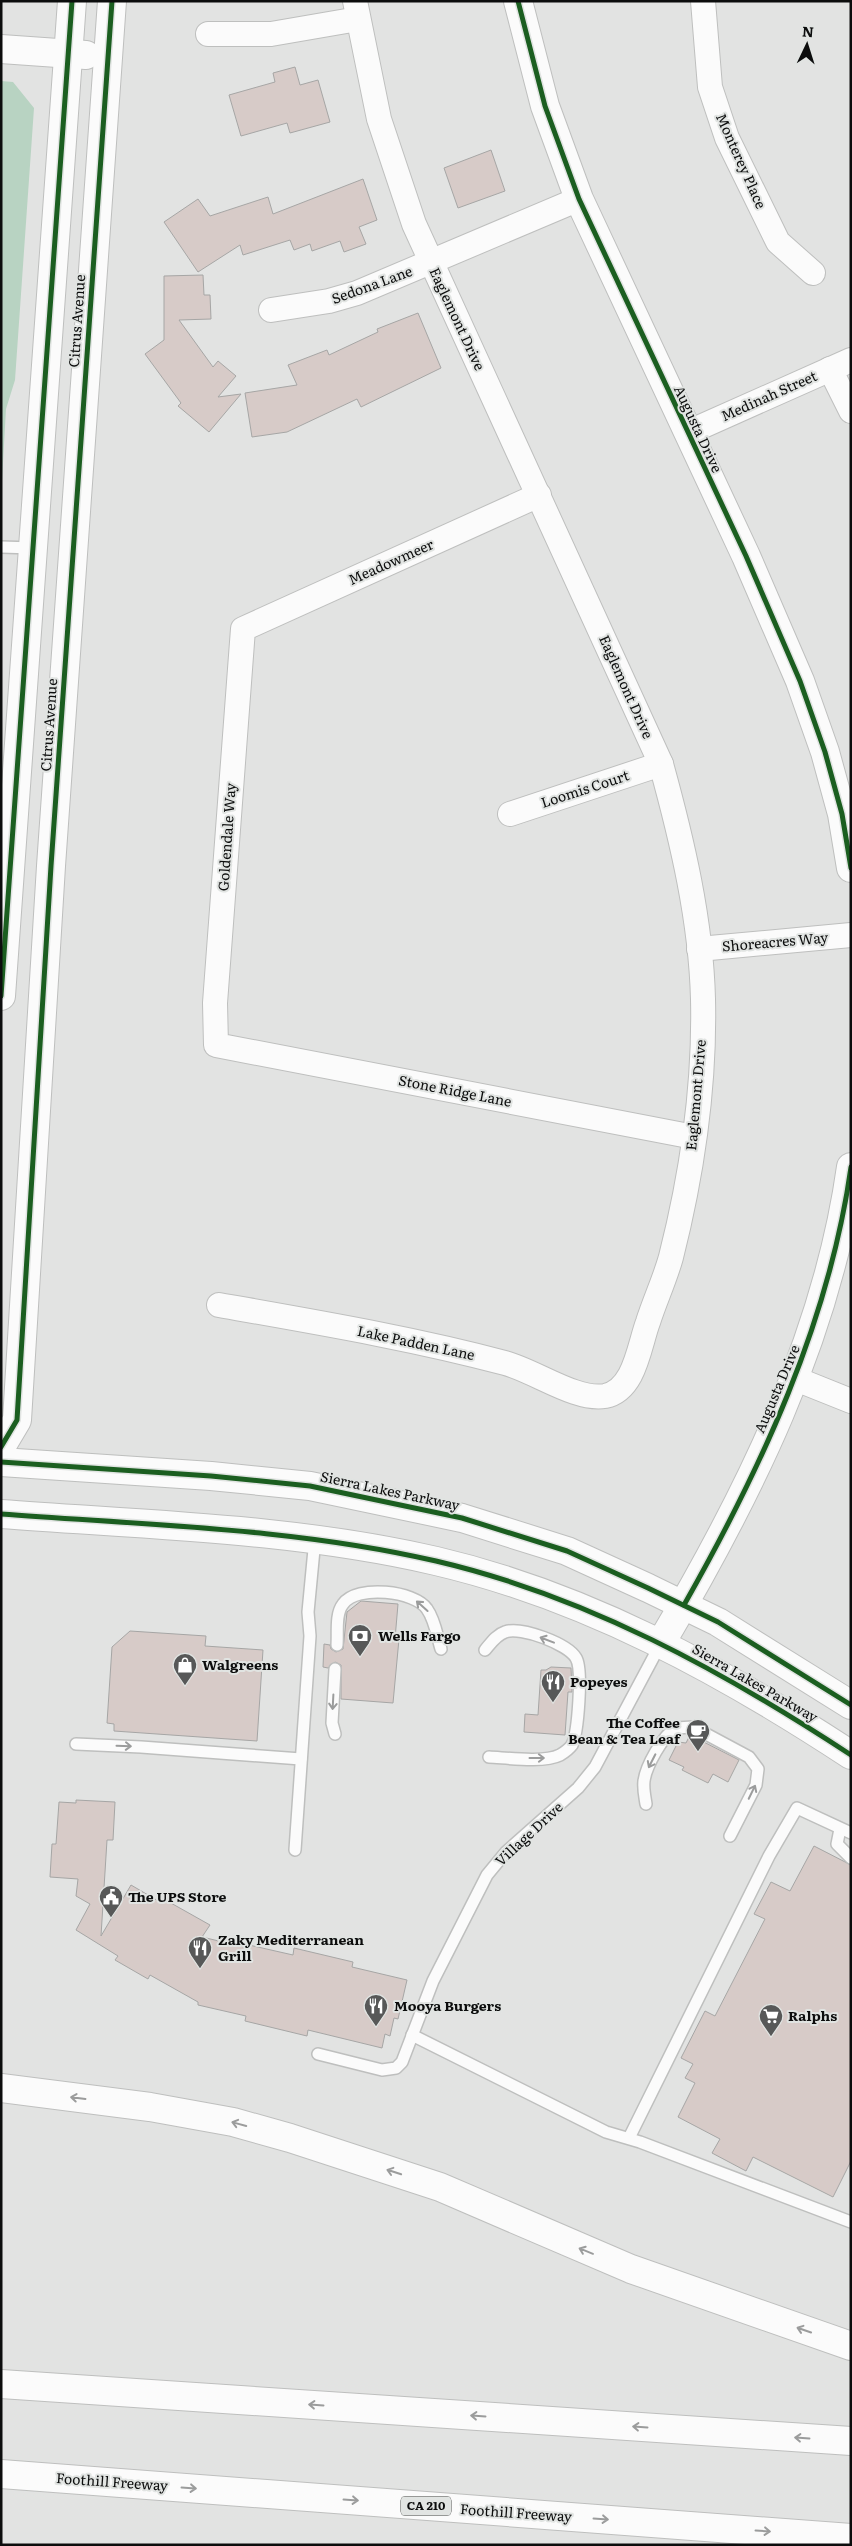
<svg xmlns="http://www.w3.org/2000/svg" width="852" height="2546" viewBox="0 0 852 2546" font-family="Literata,serif">
	<style>
		.green { fill: #b8d3c2 }
		.building { fill: #d7cbc8; stroke: #a6a6a5 }
		.lines { fill: none; stroke-linecap: round; stroke-linejoin: round }
		.lane-casing { stroke: #bebfbe; stroke-width: 14 }
		.street-casing { stroke: #bebfbe; stroke-width: 26 }
		.secondary-casing { stroke: #bebfbe; stroke-width: 30 }
		.highway-casing { stroke: #bebfbe; stroke-width: 30 }
		.lane { stroke: #fbfbfb; stroke-width: 11 }
		.street { stroke: #fbfbfb; stroke-width: 24 }
		.secondary { stroke: #fbfbfb; stroke-width: 28 }
		.highway { stroke: #fbfbfb; stroke-width: 28 }
		.cycleway-casing { stroke: #e1e4e2; stroke-width: 8 }
		.cycleway { stroke: #1b5e20; stroke-width: 5 }
		.oneway { stroke: #9b9c9c }
		.labels { text-anchor: middle; stroke-width: 4; stroke-linejoin: round; paint-order: stroke }
		.shield { fill: #e1e4e2; stroke: #4c4e4d; stroke-width: 1 }
		.shield-label { font-size: 12px; font-weight: bold; fill: #0c0d0d }
		.street-label { font-size: 14px; fill: #0c0d0d; stroke: #e1e4e2 }
		.poi-label { font-size: 14px; font-weight: bold; fill: #0c0d0d; stroke: #e1e4e2; text-anchor: start }
	</style>
	<rect width="100%" height="100%" fill="#e2e3e2"/>
	<!-- green -->
	<polygon class="green" points="1,81 13,82 34,108 15,380 6,409 1,498"/>
	<!-- building -->
	<g class="building">
		<polygon points="295,67 300,85 318,80 330,122 290,133 287,123 241,136 229,95 275,82 273,73"/>
		<polygon points="491,150 505,191 458,208 444,168"/>
		<polygon points="363,179 377,220 359,227 366,244 344,252 340,241 312,251 310,244 294,250 290,240 243,255 240,245 198,272 164,222 198,199 210,216 268,197 273,214"/>
		<polygon points="203,275 204,295 210,295 211,319 179,320 213,367 218,361 236,376 218,397 241,394 209,432 178,406 181,403 145,354 164,340 164,276"/>
		<polygon points="418,313 441,368 361,407 357,399 287,432 252,437 245,393 297,385 288,365 327,350 329,355 378,332 377,329"/>
		<polygon points="361,1601 398,1604 395,1639 399,1639 393,1703 341,1699 341,1665 335,1662 328,1668 323,1667 324,1644 330,1645 331,1649 336,1652 343,1649 347,1612"/>
		<polygon points="130,1631 206,1636 205,1646 263,1650 257,1741 114,1731 114,1724 107,1723 112,1647"/>
		<polygon points="551,1667 571,1668 572,1692 568,1692 565,1735 524,1732 525,1714 538,1715 541,1670 546,1670"/>
		<polygon points="690,1735 739,1760 728,1782 713,1774 708,1783 682,1770 684,1767 669,1760 678,1742 686,1743"/>
		<polygon points="76,1800 115,1802 113,1840 107,1840 101,1936 131,1885 160,1902 162,1898 210,1925 202,1937 248,1948 249,1945 293,1955 294,1948 353,1962 352,1967 407,1980 398,2019 394,2018 390,2036 385,2034 382,2048 308,2030 307,2036 245,2021 246,2016 198,2005 198,2002 150,1975 148,1979 115,1960 118,1956 76,1930 90,1904 76,1896 78,1879 50,1877 52,1844 56,1844 59,1802 76,1803"/>
		<polygon points="814,1846 851,1865 851,2161 833,2197 753,2157 746,2171 712,2153 720,2139 678,2117 695,2083 685,2078 693,2064 681,2058 705,2011 715,2016 765,1919 754,1914 771,1882 790,1891"/>
	</g>
	<g class="lines">
		<!-- lane casing -->
		<g class="lane-casing">
			<g id="lane">
				<polyline points="1,547 33,548"/>
				<path d="M337,1645C338,1633 335,1614 343,1604C357,1584 415,1591 427,1609C435,1620 437,1636 441,1649"/>
				<path d="M485,1650C491,1643 496,1635 505,1632C521,1626 568,1644 576,1658C583,1669 578,1733 572,1745C569,1749 565,1752 560,1755C544,1763 508,1758 489,1757"/>
				<polyline points="335,1669 332,1723 335,1734"/>
				<polyline points="76,1744 141,1747 301,1759"/>
				<path d="M646,1804C645,1797 643,1789 644,1781C646,1766 663,1735 676,1728L693,1727L749,1757L758,1769L756,1785L730,1836"/>
				<polyline points="840,1829 837,1844 851,1858"/>
				<polyline points="295,1850 310,1636 308,1612 315,1539"/>
				<polyline points="412,2035 606,2132 640,2142 851,2222"/>
				<polyline points="318,2054 382,2070 396,2068 402,2062 433,1981 487,1875 506,1852 578,1788 595,1767 661,1643"/>
				<polyline points="629,2138 769,1856 797,1808 851,1833"/>
			</g>
		</g>
		<!-- street casing -->
		<g class="street-casing">
			<g id="street">
				<polyline points="703,1 710,87 727,138 778,242 813,273"/>
				<polyline points="208,34 271,34 358,19"/>
				<polyline points="271,310 329,301 357,293 579,199"/>
				<polyline points="830,369 851,411"/>
				<polyline points="687,433 851,360"/>
				<polyline points="539,495 243,629 215,1003 216,1045 694,1137"/>
				<polyline points="510,814 661,764"/>
				<polyline points="699,949 851,935"/>
				<path d="M219,1305C315,1322 411,1338 505,1363C535,1371 576,1401 605,1396C635,1390 639,1346 648,1322C655,1300 665,1279 671,1257C692,1174 705,1084 703,999C701,920 682,840 661,764L414,224L379,119L355,1"/>
				<polyline points="796,1379 851,1401"/>
			</g>
		</g>
		<!-- secondary casing -->
		<g class="secondary-casing">
			<g id="secondary">
				<polyline points="518,1 545,106 579,199 746,556 800,681 825,752 842,814 851,868"/>
				<polyline points="1,49 86,55"/>
				<polyline points="1,996 72,1"/>
				<polyline points="1,1447 17,1420 51,866 112,1"/>
				<polyline points="1,1462 211,1476 310,1486 462,1518 567,1551 648,1588 718,1622 851,1705"/>
				<path d="M1,1514C146,1525 294,1528 436,1561C586,1596 723,1671 851,1755"/>
				<path d="M661,1643C748,1496 827,1338 851,1167"/>
			</g>
		</g>
		<!-- highway casing -->
		<g class="highway-casing">
			<g id="highway">
				<polyline points="1,2088 150,2107 233,2122 290,2138 440,2187 631,2269 851,2346"/>
				<polyline points="1,2384 851,2441"/>
				<polyline points="1,2474 851,2538"/>
			</g>
		</g>
		<!-- lane -->
		<use href="#lane" class="lane"/>
		<!-- street -->
		<use href="#street" class="street"/>
		<!-- secondary -->
		<use href="#secondary" class="secondary"/>
		<!-- highway -->
		<use href="#highway" class="highway"/>
		<!-- cycleway casing -->
		<g class="cycleway-casing">
			<g id="cycleway">
				<polyline points="518,1 545,106 579,199 746,556 800,681 825,752 842,814 851,868"/>
				<polyline points="1,996 72,1"/>
				<polyline points="1,1447 17,1420 51,866 112,1"/>
				<polyline points="1,1462 211,1476 310,1486 462,1518 567,1551 648,1588 718,1622 851,1705"/>
				<path d="M1,1514C146,1525 294,1528 436,1561C586,1596 723,1671 851,1755"/>
				<path d="M684,1605C761,1469 829,1323 851,1167"/>
			</g>
		</g>
		<!-- cycleway -->
		<use href="#cycleway" class="cycleway"/>
	</g>
	<!-- one-way arrows -->
	<defs><path id="oneway-shaft" d="M-6 0H5M1.5-3L5.5 0L1.5 3" fill="none" stroke-width="1.6" stroke-linecap="round" stroke-linejoin="round" transform="scale(1.25)"/></defs>
	<g class="oneway">
		<use href="#oneway-shaft" transform="translate(422 1606) rotate(-138)"/>
		<use href="#oneway-shaft" transform="translate(547 1640) rotate(-159)"/>
		<use href="#oneway-shaft" transform="translate(333 1702) rotate(93)"/>
		<use href="#oneway-shaft" transform="translate(124 1746) rotate(2)"/>
		<use href="#oneway-shaft" transform="translate(537 1758)"/>
		<use href="#oneway-shaft" transform="translate(652 1761) rotate(117)"/>
		<use href="#oneway-shaft" transform="translate(752 1792) rotate(-64)"/>
		<use href="#oneway-shaft" transform="translate(78 2098) rotate(-173)"/>
		<use href="#oneway-shaft" transform="translate(239 2124) rotate(-165)"/>
		<use href="#oneway-shaft" transform="translate(394 2172) rotate(-162)"/>
		<use href="#oneway-shaft" transform="translate(586 2251) rotate(-158)"/>
		<use href="#oneway-shaft" transform="translate(804 2330) rotate(-161)"/>
		<use href="#oneway-shaft" transform="translate(316 2405) rotate(-176)"/>
		<use href="#oneway-shaft" transform="translate(478 2416) rotate(-176)"/>
		<use href="#oneway-shaft" transform="translate(640 2427) rotate(-176)"/>
		<use href="#oneway-shaft" transform="translate(802 2438) rotate(-176)"/>
		<use href="#oneway-shaft" transform="translate(189 2488) rotate(4)"/>
		<use href="#oneway-shaft" transform="translate(351 2500) rotate(4)"/>
		<use href="#oneway-shaft" transform="translate(601 2519) rotate(4)"/>
		<use href="#oneway-shaft" transform="translate(763 2531) rotate(4)"/>
	</g>
	<!-- icons -->
	<defs>
		<g id="bank-pin" transform="scale(1.25)"><path d="M0 17L-7.5 6A9.5 9.5 0 1 1 7.5 6Z" fill="#575858" stroke="#e1e4e2"/><path d="M-6-4H6V4H-6ZM0-2.3a2.3 2.3 0 1 0 0 4.6a2.3 2.3 0 1 0 0-4.6Z" fill="#fff"/></g>
		<g id="shop-pin" transform="scale(1.25)"><path d="M0 17L-7.5 6A9.5 9.5 0 1 1 7.5 6Z" fill="#575858" stroke="#e1e4e2"/><path d="M-5-2.5h2.3a2.7 3.5 0 0 1 5.4 0H5L5.5 6h-11ZM-1.5-2.5h3a1.5 2.3 0 0 0-3 0Z" fill="#fff"/></g>
		<g id="restaurant-pin" transform="scale(1.25)"><path d="M0 17L-7.5 6A9.5 9.5 0 1 1 7.5 6Z" fill="#575858" stroke="#e1e4e2"/><path d="M-5-6h1v4h1v-4h1v4h1v-4h1v5L-1.5 .5V6h-2V.5L-5-1ZM5-6V6H3V1.5H1.5Q1.5-4 5-6Z" fill="#fff"/></g>
		<g id="cafe-pin" transform="scale(1.25)"><path d="M0 17L-7.5 6A9.5 9.5 0 1 1 7.5 6Z" fill="#575858" stroke="#e1e4e2"/><path d="M-5.5-4.5H6V0H3Q3 3.5 0 3.5H-2.5Q-5.5 3.5-5.5 0ZM3-3.2v2h1.7v-2ZM-6 4.5H4V6H-6Z" fill="#fff"/></g>
		<g id="civic-pin" transform="scale(1.25)"><path d="M0 17L-7.5 6A9.5 9.5 0 1 1 7.5 6Z" fill="#575858" stroke="#e1e4e2"/><path d="M-.6-6.5H3V-4.5H.6V-3L4-1V1h2V6H-6V1h2V-1L-.6-3ZM-1.2 2.5V6h2.4V2.5Z" fill="#fff"/></g>
		<g id="supermarket-pin" transform="scale(1.25)"><path d="M0 17L-7.5 6A9.5 9.5 0 1 1 7.5 6Z" fill="#575858" stroke="#e1e4e2"/><path d="M-6-5.5h2.5l.6 2H6L4.5 2H-2.5L-4.4-4H-6ZM-1.5 3.2a1.3 1.3 0 1 0 .1 0ZM3 3.2a1.3 1.3 0 1 0 .1 0Z" fill="#fff"/></g>
	</defs>
	<g fill-rule="evenodd">
		<use href="#bank-pin" x="360" y="1636"/>
		<use href="#shop-pin" x="185" y="1665"/>
		<use href="#restaurant-pin" x="553" y="1682"/>
		<use href="#cafe-pin" x="698" y="1731"/>
		<use href="#civic-pin" x="111" y="1897"/>
		<use href="#restaurant-pin" x="200" y="1948"/>
		<use href="#restaurant-pin" x="376" y="2006"/>
		<use href="#supermarket-pin" x="771" y="2016"/>
	</g>
	<g class="labels">
		<!-- shield labels -->
		<rect class="shield" x="401" y="2496.5" width="50" height="19" rx="4"/>
		<g class="shield-label">
			<text x="426" y="2510">CA 210</text>
		</g>
		<!-- street labels -->
		<g class="street-label">
			<text transform="translate(741 161) rotate(66)" y="5">Monterey Place</text>
			<text transform="translate(372 285) rotate(-20)" y="5">Sedona Lane</text>
			<text transform="translate(457 319) rotate(65)" y="5">Eaglemont Drive</text>
			<text transform="translate(77 321) rotate(-86)" y="5">Citrus Avenue</text>
			<text transform="translate(769 396) rotate(-24)" y="5">Medinah Street</text>
			<text transform="translate(698 429) rotate(65)" y="5">Augusta Drive</text>
			<text transform="translate(391 562) rotate(-24)" y="5">Meadowmeer</text>
			<text transform="translate(626 687) rotate(66)" y="5">Eaglemont Drive</text>
			<text transform="translate(49 725) rotate(-86)" y="5">Citrus Avenue</text>
			<text transform="translate(585 789) rotate(-18)" y="5">Loomis Court</text>
			<text transform="translate(227 837) rotate(-86)" y="5">Goldendale Way</text>
			<text transform="translate(775 942) rotate(-5)" y="5">Shoreacres Way</text>
			<text transform="translate(455 1091) rotate(11)" y="5">Stone Ridge Lane</text>
			<text transform="translate(696 1095) rotate(-85)" y="5">Eaglemont Drive</text>
			<text transform="translate(416 1343) rotate(12)" y="5">Lake Padden Lane</text>
			<text transform="translate(777 1389) rotate(-67)" y="5">Augusta Drive</text>
			<text transform="translate(390 1491) rotate(12)" y="5">Sierra Lakes Parkway</text>
			<text transform="translate(755 1683) rotate(30)" y="5">Sierra Lakes Parkway</text>
			<text transform="translate(529 1834) rotate(-43)" y="5">Village Drive</text>
			<text transform="translate(112 2482) rotate(4)" y="5">Foothill Freeway</text>
			<text transform="translate(516 2513) rotate(4)" y="5">Foothill Freeway</text>
		</g>
		<!-- poi labels -->
		<g class="poi-label">
			<text x="378" y="1641">Wells Fargo</text>
			<text x="202" y="1670">Walgreens</text>
			<text x="570" y="1687">Popeyes</text>
			<text x="680" y="1728" text-anchor="end">The Coffee<tspan x="680" dy="16">Bean &amp; Tea Leaf</tspan></text>
			<text x="128" y="1902">The UPS Store</text>
			<text x="218" y="1945">Zaky Mediterranean<tspan x="218" dy="16">Grill</tspan></text>
			<text x="394" y="2011">Mooya Burgers</text>
			<text x="788" y="2021">Ralphs</text>
		</g>
	</g>
	<!-- border -->
	<rect width="852" height="2546" fill="none" stroke="#0c0d0d" stroke-width="5"/>
	<!-- north arrow -->
	<g transform="translate(807 45) rotate(4)" stroke="#e1e4e2" stroke-width="4" paint-order="stroke">
	<path d="M0-4L9 19L0 12L-9 19Z" fill="#0c0d0d"/>
	<text y="-8" font-size="14" font-weight="bold" text-anchor="middle" fill="#0c0d0d">N</text>
	</g>
</svg>
